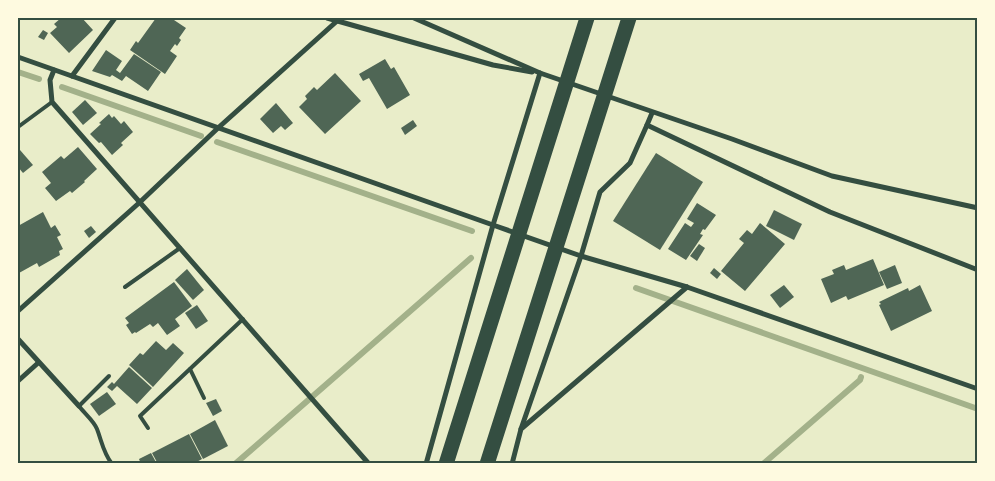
<svg xmlns="http://www.w3.org/2000/svg" width="995" height="481" viewBox="0 0 995 481" font-family="Arial,sans-serif">
	<style>
		.lines { fill: none; stroke-linecap: round; stroke-linejoin: round }
		.stream { stroke: #a3b18a; stroke-width: 6 }
		.building { fill: #4f6655 }
		.service { stroke: #344e41; stroke-width: 4 }
		.minor { stroke: #344e41; stroke-width: 5 }
		.motorway { stroke: #344e41; stroke-width: 15 }
		.neatline { fill: none; stroke: #344e41; stroke-width: 2 }
	</style>
	<rect width="100%" height="100%" fill="#e9edc9"/>
	<g class="lines">
		<!-- stream -->
		<g class="stream">
			<polyline points="18,72 39,79"/>
			<polyline points="62,87 201,136"/>
			<polyline points="217,142 472,231"/>
			<polyline points="636,288 978,409"/>
			<polyline points="235,464 471,258"/>
			<polyline points="763,464 860,380 861,377"/>
		</g>
	</g>
	<!-- building -->
	<g class="building">
		<polygon points="61,18 82,18 93,30 69,53 50,33 57,27 54,24"/>
		<polygon points="156,18 171,18 186,28 179,38 181,40 177,46 175,44 170,51 177,56 165,74 130,50 136,41 138,43"/>
		<polygon points="43,30 48,33 44,40 38,37"/>
		<polygon points="106,50 122,61 116,70 120,73 134,54 161,72 148,91 126,76 122,81 112,75 110,77 92,71"/>
		<polygon points="385,59 391,69 394,67 410,95 387,109 369,78 363,81 359,74"/>
		<polygon points="335,73 361,101 325,134 299,107 307,99 305,96 314,87 317,90"/>
		<polygon points="85,100 97,113 83,125 72,112"/>
		<polygon points="276,103 293,123 285,130 281,126 273,133 260,119"/>
		<polygon points="109,114 112,118 114,116 121,124 124,121 133,132 121,143 123,145 112,155 101,142 99,143 90,134 101,124 99,123"/>
		<polygon points="413,120 417,126 405,135 401,128"/>
		<polygon points="78,147 97,169 84,181 85,182 72,193 70,191 56,201 45,188 51,183 42,172 61,156 64,159"/>
		<polygon points="20,150 33,165 23,173 18,167 18,153"/>
		<polygon points="656,153 703,182 660,250 613,221"/>
		<polygon points="697,203 716,215 705,230 703,229 700,234 703,235 686,260 668,249 685,223 691,227 694,223 687,219"/>
		<polygon points="774,210 802,224 794,240 766,226"/>
		<polygon points="43,212 51,228 55,225 61,235 57,237 63,249 59,251 60,255 39,267 37,263 19,273 18,270 18,226"/>
		<polygon points="760,223 785,244 745,291 721,271 744,243 739,239 747,230 752,234"/>
		<polygon points="91,226 96,232 89,238 84,231"/>
		<polygon points="699,244 705,248 697,261 690,256"/>
		<polygon points="873,259 884,285 848,300 846,296 831,303 821,279 834,274 832,270 844,265 846,270"/>
		<polygon points="895,265 902,283 887,289 879,272"/>
		<polygon points="714,268 721,274 717,279 710,273"/>
		<polygon points="187,269 204,290 193,300 175,280"/>
		<polygon points="174,282 192,306 175,319 180,326 167,335 158,323 153,327 150,324 136,333 135,332 132,334 126,325 129,323 125,318"/>
		<polygon points="784,285 794,297 780,308 770,295"/>
		<polygon points="920,285 932,311 891,331 879,305 881,304 879,302 908,288 909,291"/>
		<polygon points="197,305 208,321 196,329 185,313"/>
		<polygon points="156,341 166,350 173,343 184,353 153,387 129,365 140,353 143,355"/>
		<polygon points="129,367 152,388 137,404 117,386 112,391 107,387 112,382 114,384"/>
		<polygon points="107,392 116,404 99,416 90,404"/>
		<polygon points="216,399 222,411 213,416 206,403"/>
		<polygon points="215,420 228,446 203,459 190,434"/>
		<polygon points="189,434 202,459 193,464 158,464 152,453"/>
		<polygon points="151,453 157,464 141,464 139,459"/>
	</g>
	<g class="lines">
		<!-- service -->
		<g class="service">
			<polyline points="18,127 52,102"/>
			<polyline points="125,287 180,248"/>
			<polyline points="190,369 204,398"/>
			<path d="M109,376L79,406C84,413 94,421 97,429C102,442 103,452 112,464"/>
			<polyline points="148,428 140,416 243,319"/>
		</g>
		<!-- minor -->
		<g class="minor">
			<polyline points="327,18 493,65 532,72"/>
			<polyline points="414,18 540,73 732,139 832,176 978,208"/>
			<polyline points="18,57 493,225 581,256 687,287 978,389"/>
			<polyline points="54,70 50,80 52,102 369,464"/>
			<polyline points="72,76 115,18"/>
			<polyline points="652,113 647,125 830,212 978,270"/>
			<polyline points="18,311 139,203 218,128 337,21"/>
			<polyline points="18,339 79,406"/>
			<polyline points="18,381 38,363"/>
			<polyline points="521,429 581,256 600,192 630,163 647,125"/>
			<polyline points="426,464 493,225 540,73"/>
			<polyline points="512,464 521,429 687,287"/>
		</g>
		<!-- motorway -->
		<g class="motorway">
			<polyline points="446,464 587,18"/>
			<polyline points="487,464 629,18"/>
		</g>
	</g>
	<!-- border -->
	<rect width="995" height="481" fill="none" stroke="#fefae0" stroke-width="38"/>
	<rect x="19" y="19" width="957" height="443" class="neatline"/>
</svg>
